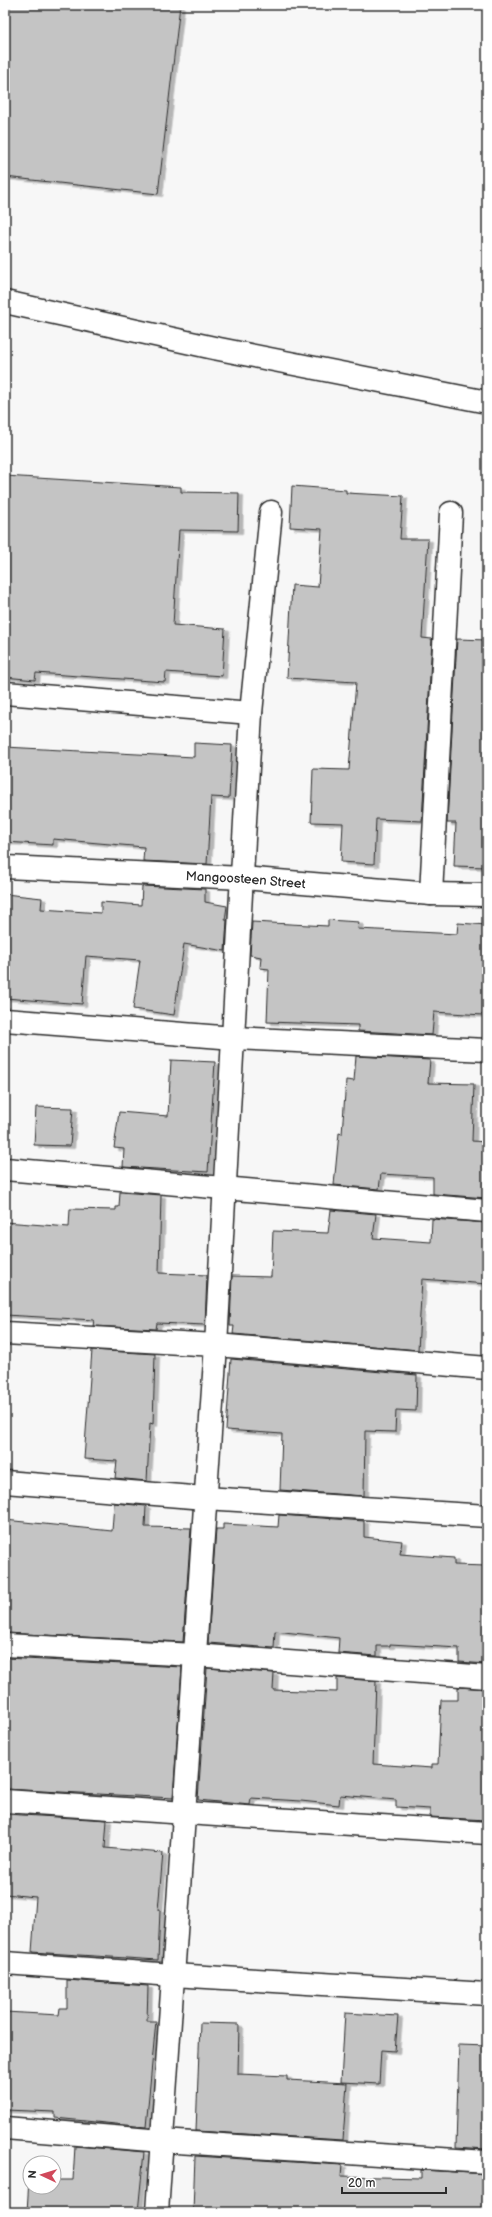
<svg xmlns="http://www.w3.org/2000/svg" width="492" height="2217" viewBox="0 0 492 2217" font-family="'Balsamiq Sans',sans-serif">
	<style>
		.building { fill: #c4c4c4; stroke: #2b2b2b; filter: url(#shadow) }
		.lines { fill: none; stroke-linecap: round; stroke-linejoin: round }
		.street-casing { stroke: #2b2b2b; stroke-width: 25 }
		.secondary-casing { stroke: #2b2b2b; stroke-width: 25 }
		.street { stroke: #fff; stroke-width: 22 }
		.secondary { stroke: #fff; stroke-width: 22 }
		.labels { text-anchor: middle; stroke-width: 3; stroke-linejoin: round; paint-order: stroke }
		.street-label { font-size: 13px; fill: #2b2b2b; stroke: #fff }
	</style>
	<defs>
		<filter id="shadow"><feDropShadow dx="4.5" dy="2.5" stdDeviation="0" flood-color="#0004"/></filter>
	</defs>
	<rect width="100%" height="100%" fill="#f7f7f7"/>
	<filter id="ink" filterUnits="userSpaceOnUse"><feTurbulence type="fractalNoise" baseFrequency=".025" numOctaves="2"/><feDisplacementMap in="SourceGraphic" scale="8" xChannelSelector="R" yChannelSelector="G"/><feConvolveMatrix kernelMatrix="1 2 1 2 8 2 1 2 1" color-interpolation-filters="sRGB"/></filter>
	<g filter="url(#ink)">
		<!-- building -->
		<g class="building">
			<polygon points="5,5 180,5 158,194 5,177"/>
			<polygon points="5,476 181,487 181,492 239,493 238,531 179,530 173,625 225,629 222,676 166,672 165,682 36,673 35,680 5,677"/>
			<polygon points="292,486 346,490 346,493 403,496 400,539 428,539 422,638 432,639 422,821 376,819 374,864 341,862 343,823 311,822 313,769 349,770 356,682 287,678 292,585 318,587 322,529 290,527"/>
			<polygon points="457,639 487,640 487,867 454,866 456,823 447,823"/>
			<polygon points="194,743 232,745 229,798 211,797 207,864 143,861 144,847 53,839 53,845 5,842 5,747 194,757"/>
			<polygon points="142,886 205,889 205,902 227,906 225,920 227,920 225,951 184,944 174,1015 133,1009 140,960 86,956 82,1004 5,998 5,894 42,898 41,909 101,913 101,902 141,905"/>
			<polygon points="328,920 359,922 358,929 457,934 458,923 487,925 487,989 484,989 483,1015 434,1012 432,1035 358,1031 358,1025 267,1022 269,969 260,968 261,957 250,955 252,922 328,926"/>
			<polygon points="356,1056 430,1060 428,1083 474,1084 472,1141 487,1142 487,1198 433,1194 433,1177 381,1174 379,1189 334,1185 339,1133 342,1134 346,1080 354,1081"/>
			<polygon points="171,1060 215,1062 208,1172 123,1167 124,1149 114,1148 119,1112 168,1116"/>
			<polygon points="36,1107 73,1108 70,1146 34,1145"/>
			<polygon points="120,1192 161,1195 159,1273 207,1275 205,1325 157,1323 156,1329 93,1326 94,1320 5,1315 5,1222 69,1227 70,1209 116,1210 116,1207 119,1207"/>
			<polygon points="331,1210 376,1214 373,1238 431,1242 432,1219 487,1223 487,1284 422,1279 418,1350 233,1334 234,1326 230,1326 232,1276 271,1277 273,1231 328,1233"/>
			<polygon points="92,1350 155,1354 153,1424 150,1423 147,1481 115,1478 117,1461 84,1459"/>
			<polygon points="231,1359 417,1375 416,1411 396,1410 395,1432 365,1431 364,1496 280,1490 282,1434 226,1430"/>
			<polygon points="114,1503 146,1506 145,1527 191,1528 183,1642 5,1633 5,1520 112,1531"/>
			<polygon points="279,1515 364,1521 364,1537 402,1541 400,1554 454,1558 454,1565 487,1566 487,1664 459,1662 459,1648 390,1644 390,1646 377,1646 377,1656 338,1653 339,1638 275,1631 274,1648 208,1643 216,1529 223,1529 223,1524 278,1527"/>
			<polygon points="5,1658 182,1667 173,1798 5,1789"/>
			<polygon points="207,1668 274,1673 273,1690 337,1692 337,1678 376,1681 373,1764 432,1768 432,1764 438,1764 441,1700 458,1700 458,1687 487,1689 487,1820 430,1817 430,1809 396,1807 396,1800 340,1795 339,1805 301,1801 251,1798 250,1805 198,1800"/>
			<polygon points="5,1814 107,1820 105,1848 163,1853 158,1910 160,1910 158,1960 32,1952 36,1897 5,1894"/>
			<polygon points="67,1980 148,1986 147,2021 156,2021 146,2127 55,2118 55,2112 5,2110 5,2012 59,2015 60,2008 67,2008"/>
			<polygon points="345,2013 398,2016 395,2051 381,2050 379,2084 341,2082"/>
			<polygon points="200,2023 239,2024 238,2074 287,2076 287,2080 347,2083 343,2140 196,2131"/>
			<polygon points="459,2045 487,2046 487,2149 456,2147"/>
			<polygon points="75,2146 144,2152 138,2212 27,2212 29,2179 30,2187 54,2187 54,2180 73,2180"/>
			<polygon points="195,2156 342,2165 341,2176 421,2178 421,2170 487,2174 487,2212 193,2212"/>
		</g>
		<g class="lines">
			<!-- street casing -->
			<g class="street-casing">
				<g id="street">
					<polyline points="5,693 251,713"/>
					<path id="s1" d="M5,867L243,878L431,894L487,895"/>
					<polyline points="431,894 451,513"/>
					<polyline points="5,1020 234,1038 487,1050"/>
					<polyline points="5,1169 487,1211"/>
					<polyline points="5,1333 216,1345 487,1368"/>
					<polyline points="5,1482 205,1498 487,1516"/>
					<polyline points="5,1645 195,1655 487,1677"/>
					<polyline points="5,1801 487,1833"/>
					<polyline points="5,1963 173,1975 487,1994"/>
					<polyline points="5,2128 162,2141 487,2162"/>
					<polyline points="157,2212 216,1345 251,713 271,512"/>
				</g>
			</g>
			<!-- secondary casing -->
			<g class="secondary-casing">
				<polyline id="secondary" points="5,302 214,348 487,402"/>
			</g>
			<!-- street -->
			<use href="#street" class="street"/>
			<!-- secondary -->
			<use href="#secondary" class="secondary"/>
		</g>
	</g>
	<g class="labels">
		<!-- street labels -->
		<g class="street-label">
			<text dy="5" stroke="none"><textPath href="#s1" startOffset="241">Mangoosteen Street</textPath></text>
		</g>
	</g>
	<!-- margin -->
	<rect width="492" height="2217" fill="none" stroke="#fff" stroke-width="20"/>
	<rect x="10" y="10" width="472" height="2197" fill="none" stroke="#2b2b2b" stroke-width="1.5" filter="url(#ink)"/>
	<!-- north arrow -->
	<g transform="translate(42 2175) rotate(274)"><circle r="19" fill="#ffffff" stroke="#aaaaaa"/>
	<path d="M0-3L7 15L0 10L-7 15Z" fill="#d1495b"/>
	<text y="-6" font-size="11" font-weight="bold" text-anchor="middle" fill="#2b2b2b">N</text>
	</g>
	<!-- scale -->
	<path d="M342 2187v6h104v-6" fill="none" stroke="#2b2b2b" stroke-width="2"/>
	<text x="348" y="2187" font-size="12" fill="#2b2b2b" stroke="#ffffff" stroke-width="3" paint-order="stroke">20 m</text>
</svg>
